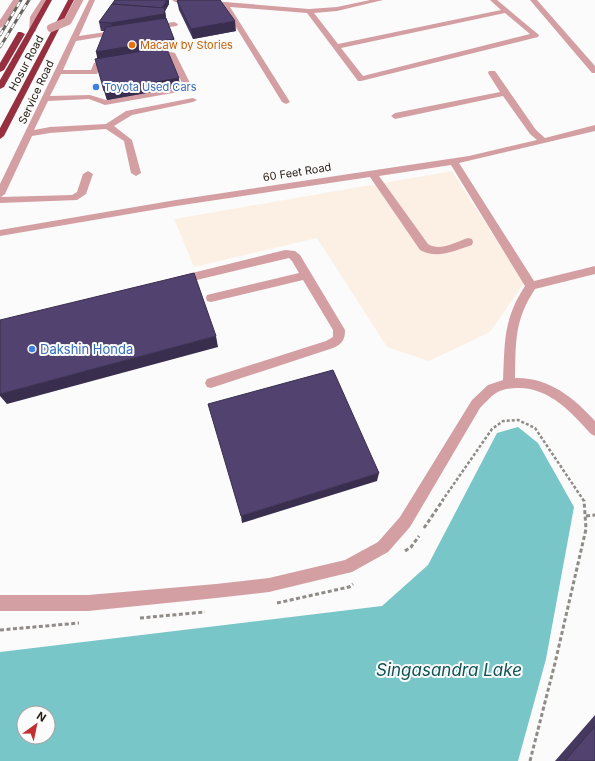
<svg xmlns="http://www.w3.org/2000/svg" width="595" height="761" viewBox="0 0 595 761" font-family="Inter,sans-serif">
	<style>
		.built { fill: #fcf0e4 }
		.water { fill: #78c6c8; fill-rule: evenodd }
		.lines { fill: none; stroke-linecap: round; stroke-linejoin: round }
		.path-far1 { stroke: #8f8b87; stroke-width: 2.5; stroke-dasharray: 3 2; stroke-linecap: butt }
		.path { stroke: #8f8b87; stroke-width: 3; stroke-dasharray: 4 2.5; stroke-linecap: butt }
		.minor { fill: #d39fa2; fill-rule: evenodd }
		.highway { fill: #962f3f; fill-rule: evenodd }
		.rail-casing { stroke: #69635d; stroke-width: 3 }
		.rail { stroke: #fbfbfb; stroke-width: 2; stroke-dasharray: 5.5; stroke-linecap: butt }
		.minor-bridge { stroke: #d39fa2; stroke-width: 8 }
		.wall { fill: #463960 }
		.shaded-wall { fill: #392e4e }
		.building { fill: #514270; stroke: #392e4e }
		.food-dot { fill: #e8710a; stroke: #fbfbfb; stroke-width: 1.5 }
		.shop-dot { fill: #3f7fe0; stroke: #fbfbfb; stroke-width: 1.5 }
		.labels { text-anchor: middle; stroke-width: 4; stroke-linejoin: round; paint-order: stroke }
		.far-food-label { font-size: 11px; fill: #c56008; stroke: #fbfbfb; text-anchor: start }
		.far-street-label { font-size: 11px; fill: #251c14; stroke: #fbfbfb }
		.far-shop-label { font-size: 11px; fill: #366cbe; stroke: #fbfbfb; text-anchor: start }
		.shop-label { font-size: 13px; fill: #366cbe; stroke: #fbfbfb; text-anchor: start }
		.near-water-label { font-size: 17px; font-style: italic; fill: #0d5355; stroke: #fbfbfb }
	</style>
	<rect width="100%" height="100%" fill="#fbfbfb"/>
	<!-- built -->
	<polygon class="built" points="452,171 524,283 490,332 429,361 387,347 317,238 194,267 174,219"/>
	<!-- water -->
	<path class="water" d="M518,427L538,443L574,507L546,659L518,761H0V652L382,606L428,565L497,433ZM24,713H48V737H24Z"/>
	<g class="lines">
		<!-- path-far1 -->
		<polyline class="path-far1" points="442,501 492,429 503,421 518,420 535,428 584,501"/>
		<!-- path -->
		<g class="path">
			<polyline points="586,516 595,515"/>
			<polyline points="424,528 443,500"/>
			<polyline points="405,551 411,547 419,536"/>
			<polyline points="277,603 349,587 353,584"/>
			<polyline points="140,618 205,612"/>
			<polyline points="0,630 79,623"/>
			<polyline points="530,761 555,663 586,529 584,500"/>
		</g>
		<!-- minor -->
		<g class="minor">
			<polygon points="13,0 19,0 4,26 0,28 0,20"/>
			<polygon points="41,0 47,0 38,17 36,31 32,33 29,33 30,17"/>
			<polygon points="89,0 95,0 79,36 119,30 123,32 119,34 76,41 63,70 91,70 94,63 112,61 116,63 112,65 100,67 97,74 61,74 50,96 90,95 106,100 178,87 182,83 169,56 166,55 154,57 150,55 151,53 166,51 175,53 190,83 184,91 105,105 89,99 48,101 34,130 50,127 106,124 126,111 193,98 197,100 193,102 132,115 114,126 132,140 141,173 136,176 131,173 124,141 106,129 50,133 32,136 5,194 1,197 72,195 77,192 83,174 88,171 93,174 86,194 77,200 0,203 0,184"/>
			<path d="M172,0H200L309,9L337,7L370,0H383L337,11L314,13L338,44L501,10L490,0H497L539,35L538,37L361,81H358L307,13L230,7L290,102L286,104L282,102L223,6L175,2ZM505,13L530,34L363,76L341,48Z"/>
			<polygon points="530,0 537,0 595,66 595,73 592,73"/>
			<polygon points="174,22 178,24 177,26 153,29 149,27 153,25"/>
			<path d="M489,71H495L536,130L545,138L595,125V131L459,163L534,281L595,266V274L535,289C514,321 516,342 515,378C549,377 574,398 595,421V436L591,434C571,412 549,387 517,388C510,388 502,389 496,393C490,397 485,403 480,408L410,527L388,552L352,572L269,592L216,598L88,611H0V595H88L216,584L269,578L345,560L378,542L400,517L472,400L488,385L503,380C505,341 503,320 525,286L451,165L379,176L428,244C440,252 455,242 468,238L472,239L473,242L472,245C455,250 438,260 420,250L370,177L176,206L0,236V230L176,200L469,156L537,140L530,134L503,96L395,119L391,116L395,113L500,92L488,73Z"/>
			<path d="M285,250L295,251L300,255L345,330C345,340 342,344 333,348L211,388L207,387L205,383L207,379L326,341L333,337V330L303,280L211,302L207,301L206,298L207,295L211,294L299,273L292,261L289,258L180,284L176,283L175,280L176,277L180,276Z"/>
		</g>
		<!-- highway -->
		<g class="highway">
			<polygon points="46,0 52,0 4,87 0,89 0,80"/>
			<polygon points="68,0 74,0 4,136 0,139 0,128"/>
			<polygon points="18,32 21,32 25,34 4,70 0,72 0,63"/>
		</g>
		<!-- rail casing -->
		<g class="rail-casing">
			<g id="rail">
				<polyline points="0,35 21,0"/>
				<polyline points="0,47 29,0"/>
			</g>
		</g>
		<!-- rail -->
		<use href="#rail" class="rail"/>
		<!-- minor-bridge -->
		<polyline class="minor-bridge" points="51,28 68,21 79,0"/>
	</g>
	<!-- wall -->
	<g class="wall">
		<polygon points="115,0 169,0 169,4 165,11 166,18 174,39 176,48 167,50 180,87 107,100 97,58 104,31 101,31 99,22"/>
		<polygon points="177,1 236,31 193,39 179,10"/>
		<polygon points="595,715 595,761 555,761"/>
	</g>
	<!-- shaded-wall -->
	<g class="shaded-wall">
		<polygon points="167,0 169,0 169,4 165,11 166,17 166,23 113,32 111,23 162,9"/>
		<polygon points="235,21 236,31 193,39 191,29"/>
		<polygon points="174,39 176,48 98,62 96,52"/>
		<polygon points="179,78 180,87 107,100 104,91"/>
		<polygon points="216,336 218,347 7,404 0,396 0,394"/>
		<polygon points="379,473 377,481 242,523 241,516"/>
	</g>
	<!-- building -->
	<g class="building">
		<polygon points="115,0 167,0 162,8 112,4"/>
		<polygon points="178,0 220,0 235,21 191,29 177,1"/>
		<polygon points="112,4 165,8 164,14 111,23 99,22"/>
		<polygon points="166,18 174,39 96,52 106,27"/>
		<polygon points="166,47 179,78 104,91 95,59"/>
		<polygon points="194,273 216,336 0,394 0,320"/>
		<polygon points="333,370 379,473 241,516 208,404"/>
		<polygon points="595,726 595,761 565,761"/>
	</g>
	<!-- markers -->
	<circle class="food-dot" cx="132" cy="45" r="4"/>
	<g class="shop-dot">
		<circle cx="96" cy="87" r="4"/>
		<circle cx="32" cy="349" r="4"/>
	</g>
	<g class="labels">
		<!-- far-food labels -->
		<g class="far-food-label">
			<text x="140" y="49">Macaw by Stories</text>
		</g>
		<!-- far-street labels -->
		<g class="far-street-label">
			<text transform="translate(26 63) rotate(-62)" y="4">Hosur Road</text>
			<text transform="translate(36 92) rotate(-65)" y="4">Service Road</text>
			<text transform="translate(297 172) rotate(-9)" y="4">60 Feet Road</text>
		</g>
		<!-- far-shop labels -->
		<g class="far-shop-label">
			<text x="104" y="91">Toyota Used Cars</text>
		</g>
		<!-- shop labels -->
		<g class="shop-label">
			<text x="40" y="354">Dakshin Honda</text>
		</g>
		<!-- near-water labels -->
		<g class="near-water-label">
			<text x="449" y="676">Singasandra Lake</text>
		</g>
	</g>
	<!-- north arrow -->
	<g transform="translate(36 725) rotate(33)"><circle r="19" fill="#fbfbfb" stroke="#a5a29f"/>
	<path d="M0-3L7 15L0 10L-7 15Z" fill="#c13133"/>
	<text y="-6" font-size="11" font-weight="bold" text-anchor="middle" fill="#251c14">N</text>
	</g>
</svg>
